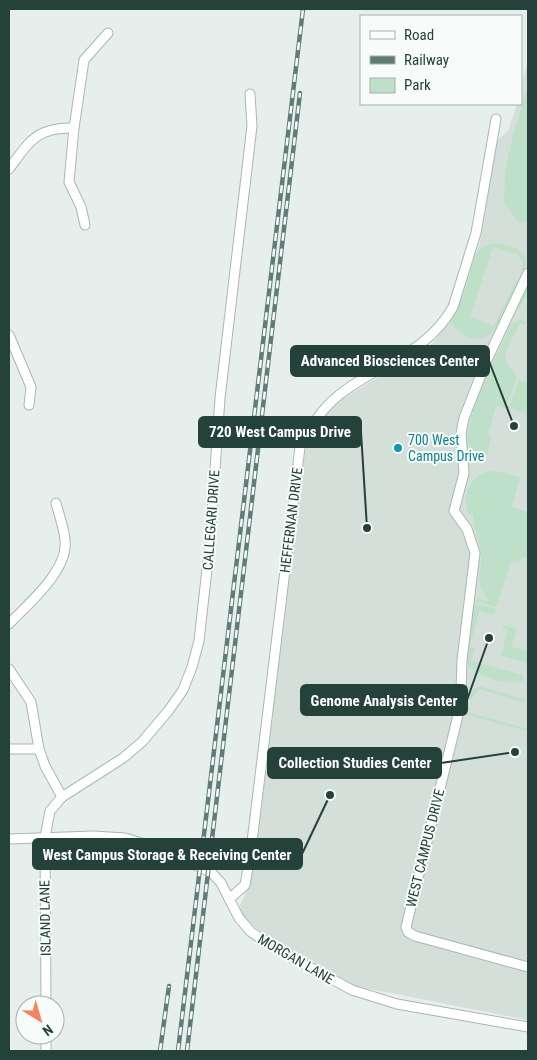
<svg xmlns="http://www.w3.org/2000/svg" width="537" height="1060" viewBox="0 0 537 1060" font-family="'Roboto Condensed',sans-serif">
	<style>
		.built { fill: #d4dfda }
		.green { fill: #bfe0c8 }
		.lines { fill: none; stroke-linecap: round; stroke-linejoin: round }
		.minor-casing { stroke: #a8b8b2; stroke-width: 11 }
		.minor { stroke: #fff; stroke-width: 9 }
		.rail-casing { stroke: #5f7d75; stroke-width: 4.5 }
		.rail { stroke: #f7fbf9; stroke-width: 2.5; stroke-dasharray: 8; stroke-linecap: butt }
		.culture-dot { fill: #0f9aa8; stroke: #f7fbf9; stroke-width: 2 }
		.labels { text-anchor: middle; stroke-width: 4; stroke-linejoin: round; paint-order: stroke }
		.culture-label { font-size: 14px; fill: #0d838f; stroke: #f7fbf9; text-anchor: start }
		.street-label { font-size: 14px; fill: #24423a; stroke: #f7fbf9 }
		.leader { fill: none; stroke: #24423a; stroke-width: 2 }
		.callout-dot { fill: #24423a; stroke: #f7fbf9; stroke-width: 2 }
		.callout { fill: #24423a; stroke: #24423a; stroke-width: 2 }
		.callout-label { font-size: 15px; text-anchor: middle; font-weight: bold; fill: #fff }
	</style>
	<rect width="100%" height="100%" fill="#e6efeb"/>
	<!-- built -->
	<polygon class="built" points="528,58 528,1020 355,986 271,940 244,918 240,905 250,884 256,851 305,451 314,431 326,414 341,400 419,352 433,343 450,322 458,305 481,239 497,140 508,131 517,104 521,104 521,89"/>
	<!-- green -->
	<g class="green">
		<polygon points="528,85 528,221 519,223 504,203 505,171 513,135"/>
		<path d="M494,243C510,244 531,250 524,270H521L523,262L517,254L493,247L470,317L494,326L516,280L518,283C508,304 495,355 463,334C457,330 451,327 451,320L464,294L475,255L484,246Z"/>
		<polygon points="528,282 528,294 519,308 517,306"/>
		<path d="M521,319L527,322L525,325L520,323L505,353L507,363L516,375V381L505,408L496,406L488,436L491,437L487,454L481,455C474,452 470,448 468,442C463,419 500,350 510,326Z"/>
		<polygon points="519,381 528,381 528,414 508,408"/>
		<path d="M495,471L520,477L512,507L528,512V559L522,557L519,563L511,562L496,607L476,602L478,597L486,602L488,599C485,595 483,592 481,589C477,578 482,565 481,553C480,540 473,528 473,515L468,513C460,493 474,470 495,471Z"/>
		<path d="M473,603L496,609L494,615L479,611L470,647L475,648L471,661L523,675V681C509,686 472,677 466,661Z"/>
		<polygon points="503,625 517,629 512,647 528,651 528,663 501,656 508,629 502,628"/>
		<polygon points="479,686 525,699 524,703 479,689 472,699 468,700 469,693"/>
		<polygon points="463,711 528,729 528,731 455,712"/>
	</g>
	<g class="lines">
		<!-- minor casing -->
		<g class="minor-casing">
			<g id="minor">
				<path d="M9,169C29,142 36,127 74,128"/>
				<polyline points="85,225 81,207 69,182 74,128 84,60 108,33"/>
				<polyline points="528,273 486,362 464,418 461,433 464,473 454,511 467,529 475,553 462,660 461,691 463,695 406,927 408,932 415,936 528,967"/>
				<polyline points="9,335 31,387 29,405"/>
				<path d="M9,624C28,604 69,570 65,540C64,528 59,515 56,503"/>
				<polyline points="9,669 31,702 39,749 45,766 62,797 50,811 45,837 46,1005"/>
				<polyline points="9,749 39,749"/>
				<polyline points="62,797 123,758 142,742 169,710 183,690 192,667 199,641 210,542 220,398 252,126 250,94"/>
				<polyline points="9,839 93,836 125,838 148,845 211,872 221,883 239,918 251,932 287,955 352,990 397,1004 528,1027"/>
				<path d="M229,899L245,885L251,850L300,447C311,427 321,409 339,395C379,363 427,354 453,307L476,233L496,119"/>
				<polyline points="46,1035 46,1051"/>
			</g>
		</g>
		<!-- minor -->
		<use href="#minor" class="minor"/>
		<!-- rail casing -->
		<g class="rail-casing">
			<g id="rail">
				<polyline points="160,1051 169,986"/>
				<polyline points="178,1051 303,9"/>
				<polyline points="187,1051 300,93"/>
			</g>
		</g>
		<!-- rail -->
		<use href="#rail" class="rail"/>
	</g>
	<!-- markers -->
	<circle class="culture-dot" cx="398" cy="448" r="5"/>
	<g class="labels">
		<!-- culture labels -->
		<g class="culture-label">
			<text x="408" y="445">700 West<tspan x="408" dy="16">Campus Drive</tspan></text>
		</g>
		<!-- street labels -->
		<g class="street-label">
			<text transform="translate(211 520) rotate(-86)" y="5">CALLEGARI DRIVE</text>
			<text transform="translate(291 520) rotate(-83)" y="5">HEFFERNAN DRIVE</text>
			<text transform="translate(425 848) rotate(-76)" y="5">WEST CAMPUS DRIVE</text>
			<text transform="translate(45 918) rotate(-91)" y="5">ISLAND LANE</text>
			<text transform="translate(296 959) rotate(30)" y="5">MORGAN LANE</text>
		</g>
	</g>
	<!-- callouts -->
	<path class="leader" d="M514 426L489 361M367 528L361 432M489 638L467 700M515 752L441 763M330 795L302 854"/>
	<g class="callout-dot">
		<circle cx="514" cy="426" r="5"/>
		<circle cx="367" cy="528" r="5"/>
		<circle cx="489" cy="638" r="5"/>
		<circle cx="515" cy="752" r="5"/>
		<circle cx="330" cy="795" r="5"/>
	</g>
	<g class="callout">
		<rect x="291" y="346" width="198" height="30" rx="5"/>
		<rect x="199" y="417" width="162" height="30" rx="5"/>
		<rect x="301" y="685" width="166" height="30" rx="5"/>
		<rect x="268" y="748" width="173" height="30" rx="5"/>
		<rect x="33" y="839" width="269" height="30" rx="5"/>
	</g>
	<g class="callout-label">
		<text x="390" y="366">Advanced Biosciences Center</text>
		<text x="280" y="437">720 West Campus Drive</text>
		<text x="384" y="706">Genome Analysis Center</text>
		<text x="355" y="768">Collection Studies Center</text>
		<text x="167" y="860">West Campus Storage &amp; Receiving Center</text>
	</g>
	<!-- border -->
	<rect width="537" height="1060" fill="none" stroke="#24423a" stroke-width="20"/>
	<!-- legend -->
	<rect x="360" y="15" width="162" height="90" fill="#f7fbf9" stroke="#a3b1ad"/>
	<rect x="370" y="31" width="25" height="8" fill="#ffffff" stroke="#a3b1ad"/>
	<text x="404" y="40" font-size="15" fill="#24423a">Road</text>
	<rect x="370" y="56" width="25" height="8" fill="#5f7d75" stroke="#a3b1ad"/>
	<text x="404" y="65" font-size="15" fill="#24423a">Railway</text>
	<rect x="370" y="78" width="25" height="15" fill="#bfe0c8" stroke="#a3b1ad"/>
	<text x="404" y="90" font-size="15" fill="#24423a">Park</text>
	<!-- north arrow -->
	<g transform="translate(40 1020) rotate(143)"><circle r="24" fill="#f7fbf9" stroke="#a3b1ad"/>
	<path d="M0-4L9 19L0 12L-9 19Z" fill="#f4845f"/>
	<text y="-8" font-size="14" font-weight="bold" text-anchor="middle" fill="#24423a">N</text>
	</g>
</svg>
